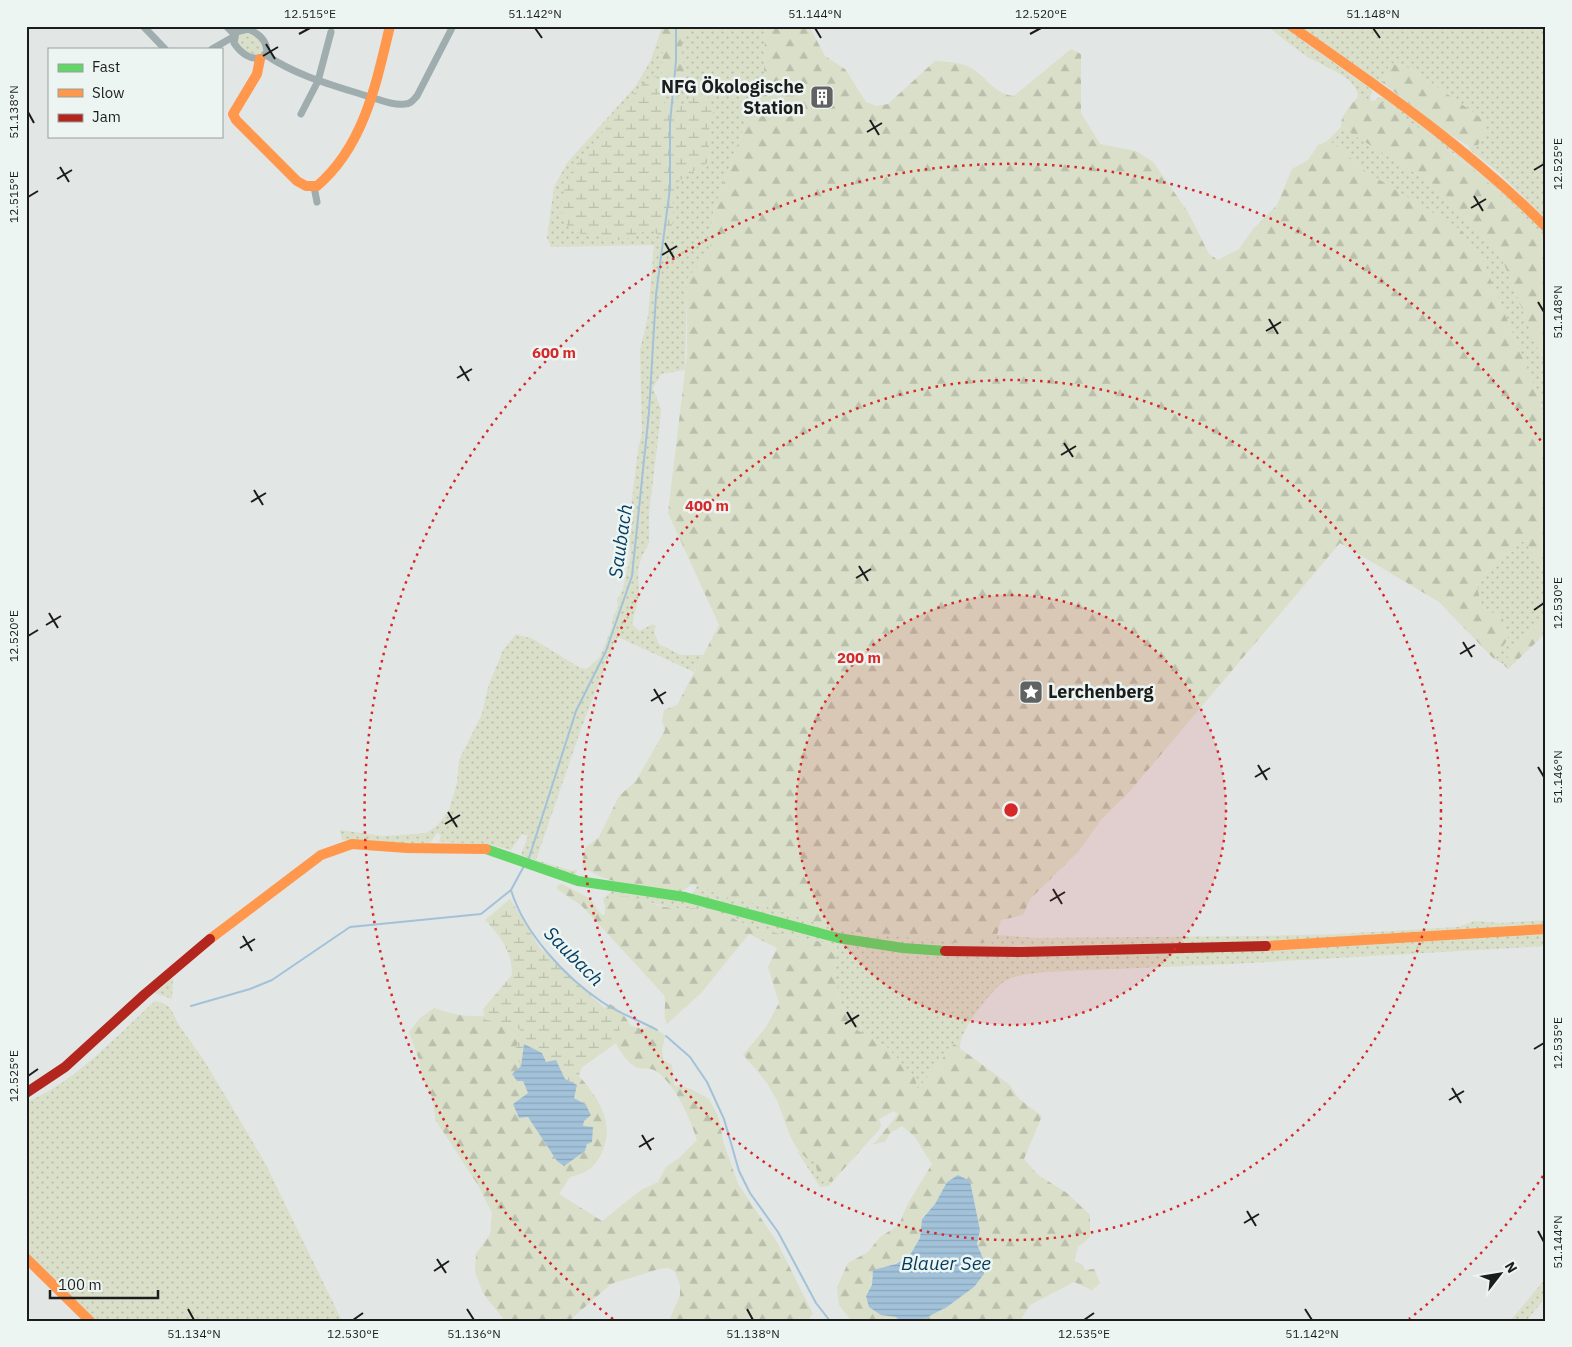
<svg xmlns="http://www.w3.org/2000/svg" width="1572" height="1347" viewBox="0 0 1572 1347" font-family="'IBM Plex Sans',sans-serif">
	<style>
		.grass { fill: url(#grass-dots) }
		.forest { fill: url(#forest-firs); fill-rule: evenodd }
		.wetland { fill: url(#wetland-marsh) }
		.water { fill: url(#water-rules) }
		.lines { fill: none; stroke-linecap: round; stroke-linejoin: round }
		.stream { stroke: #a2c2da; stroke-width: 2 }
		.street { stroke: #a0adaf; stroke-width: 7 }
		.fast { stroke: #63d668; stroke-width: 10 }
		.slow { stroke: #ff974d; stroke-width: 10 }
		.jam { stroke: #b3261e; stroke-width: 10 }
		.ticks { fill: none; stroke: #1b1d1d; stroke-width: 2 }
		.ring { fill: none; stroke: #d62828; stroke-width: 2.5; stroke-dasharray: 2.5 5 }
		.labels { text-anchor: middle; stroke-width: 5; stroke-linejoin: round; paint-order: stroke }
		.poi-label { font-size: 18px; font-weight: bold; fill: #1b1d1d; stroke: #edf5f3; text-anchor: end }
		.water-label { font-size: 19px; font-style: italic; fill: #023a5d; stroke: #edf5f3 }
		.centre { fill: #d62828; stroke: #edf5f3; stroke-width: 2.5 }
		.ring-label { font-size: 15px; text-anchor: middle; font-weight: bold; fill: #d62828; stroke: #edf5f3; stroke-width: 5; stroke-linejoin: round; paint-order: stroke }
		.neatline { fill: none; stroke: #1b1d1d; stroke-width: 2 }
		.ticks-label { font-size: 12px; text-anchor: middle; fill: #1b1d1d }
	</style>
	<defs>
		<pattern id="grass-dots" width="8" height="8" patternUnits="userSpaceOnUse" patternTransform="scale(1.25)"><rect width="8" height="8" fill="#dadfc9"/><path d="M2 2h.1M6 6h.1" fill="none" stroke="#babfac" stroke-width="1.8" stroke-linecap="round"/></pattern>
		<pattern id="forest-firs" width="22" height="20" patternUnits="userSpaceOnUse" patternTransform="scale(1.25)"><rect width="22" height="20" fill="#dadfc9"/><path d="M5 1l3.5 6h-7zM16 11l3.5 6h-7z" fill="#babfac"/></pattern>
		<pattern id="wetland-marsh" width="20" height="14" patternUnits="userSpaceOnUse" patternTransform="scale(1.25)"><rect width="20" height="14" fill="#dadfc9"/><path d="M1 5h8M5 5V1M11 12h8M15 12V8" fill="none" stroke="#babfac"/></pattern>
		<pattern id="water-rules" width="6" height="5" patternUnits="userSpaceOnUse" patternTransform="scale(1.25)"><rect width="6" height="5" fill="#a2c2da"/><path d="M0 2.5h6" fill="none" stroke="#8ba6bb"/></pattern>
	</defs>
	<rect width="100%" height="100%" fill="#e2e6e5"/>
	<!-- grass -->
	<g class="grass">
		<path d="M688,26H765L764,73L713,212L710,252L687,279L685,370L661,374L653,388L661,409L660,423L649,513V543L642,556L638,569L639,596L632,624L639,631L653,624L656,626L654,632L659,644L681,655H703L694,672L618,637L613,645L581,729L536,860L573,871L577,869L576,875L521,855L528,836L522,834L511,850L488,844L439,842L441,835L437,833L430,843L411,844L365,840H342L340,830L383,836L401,835L426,833L437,826L449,810L457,783L459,760L482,714L488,687L503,650L516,634L533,639L580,668L587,669L600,657L612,627L613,616L618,608L617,600L622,592L631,553L628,532L638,450L642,432L640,350L648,316L654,245L551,247L547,238L554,187L567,163L635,87L651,60L658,39L663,44L662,74L684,81C682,64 677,42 688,26Z"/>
		<path d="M1267,26H1282L1372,90L1370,101L1358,97C1358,76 1319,65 1305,55C1291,46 1280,35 1267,26Z"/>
		<polygon points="1299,26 1546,26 1546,219 1498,172 1470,150 1469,146 1478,145 1488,123 1412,69 1390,63 1383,83 1377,81"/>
		<path d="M245,32C255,35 263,41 264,51L259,56L246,52L237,42L239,34Z"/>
		<path d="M1379,97C1399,96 1526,213 1546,234V238L1480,175L1454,154L1374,101Z"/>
		<polygon points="1341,127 1423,178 1500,254 1546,369 1546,415 1484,263 1461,231 1365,171 1334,143 1326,142"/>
		<path d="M1525,541L1540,567L1546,570V620C1527,628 1515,648 1503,664L1494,659L1508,639L1503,619L1481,606L1477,585L1500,556L1514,551L1518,543Z"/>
		<polygon points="697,886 726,897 761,905 838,930 995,942 997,935 1036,938 1258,936 1338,934 1458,927 1475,921 1500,923 1546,920 1546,926 1351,939 963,949 863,940 692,895"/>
		<path d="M612,891L668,898L919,953L1546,932V946L1233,964L1044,972C1031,974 1017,974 1005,981C992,989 957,1033 960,1049L954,1044L918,1089L888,1048L852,1027L839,998L835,972L837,945L750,928L738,920L705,909L672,908L637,899L605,904L606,910L603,899Z"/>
		<polygon points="173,978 172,999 155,993 171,979"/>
		<path d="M155,1001C173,1005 171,1011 179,1025L205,1062L264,1161L342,1321H97L26,1251V1102C75,1083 117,1035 155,1001Z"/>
		<polygon points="797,1151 815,1162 824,1181 832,1182 829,1186 820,1187"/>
		<polygon points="1546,1278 1546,1297 1526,1321 1510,1321"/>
	</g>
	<!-- forest -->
	<g class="forest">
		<path d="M662,26H688C676,44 686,63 684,82C683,88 681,93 679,98L667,96L662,74L663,44L658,39Z"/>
		<path d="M765,26H809L825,56L845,69L866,102L877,106L888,104L935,61C946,62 959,62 969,67C987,76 993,94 1014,96L1071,49L1081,54V113L1100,144L1136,151L1153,162L1188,212L1209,254L1218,260L1239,249L1253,229L1277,205L1292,169L1308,160L1318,145L1326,142L1334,143L1365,171L1461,230L1484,263L1546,415V570L1540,567L1525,541L1518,543L1514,551L1500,556L1477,585L1481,606L1503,619L1508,639L1494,659L1439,602L1340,543L1130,791L1101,820L1078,852L1030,899L1023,915L1001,920L995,942L967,944L838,930L761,905L726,897L692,884L681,892C648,885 609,887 582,866L585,848L599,837L619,796L636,781L665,730L662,721L664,710L677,705L719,625L668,513L687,354V279L710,252L713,212L764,73Z"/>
		<polygon points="1390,63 1412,69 1488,123 1478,145 1469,146 1444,131 1383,83"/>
		<path d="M1358,97L1385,104L1409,121L1480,175L1546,238V369L1500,254L1423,178L1341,127C1340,116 1351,104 1358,97Z"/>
		<path d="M1546,620V633L1508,669L1503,664C1515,648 1527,628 1546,620Z"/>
		<path d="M562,884L589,898L602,915L605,914V900C620,890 645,902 661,906C675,910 689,907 703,909C720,911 736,919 750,928L837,945L835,972L839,998L852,1027L888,1048L914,1076L918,1089L954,1044L1010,1085L1019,1099L1042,1116L1024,1159L1038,1175L1067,1193L1090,1215V1237L1078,1247L1074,1261L1083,1265L1085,1270L1094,1269L1100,1283L1092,1290L1074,1282L1030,1305L1020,1321H920L947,1307L974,1287L984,1261L977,1244L980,1230L970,1181L947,1182L935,1204L922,1218L920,1238L910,1255L871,1277L881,1315L896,1317L900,1321L850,1319L839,1305L837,1287L848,1263L868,1252L880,1237L899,1225L907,1205L932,1164L914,1136L902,1126L890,1133L885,1142L874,1144L898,1114L894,1111L879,1119L881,1125L879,1130L832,1182L824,1181L818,1175L815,1162C788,1153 787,1117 774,1095C766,1080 755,1068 743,1055L766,1027L779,1003L768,967L777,948L749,934L701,993L667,1024C662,1014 667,1006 664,995L582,906L557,889L558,885Z"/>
		<path d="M610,1004L621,1011L631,1026L643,1029L652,1025L665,1036L662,1050L663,1060L672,1065L674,1085L691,1089L709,1099L719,1118L723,1141L738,1184L777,1242L813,1314L807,1321H669L680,1295V1285L675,1272L669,1268L659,1269L611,1284L569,1321H505L483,1293L475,1272L476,1254L490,1234L492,1213L478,1185L436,1121L432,1097L422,1077L419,1060L409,1032L420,1018L434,1008C446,1012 458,1016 471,1016C489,1016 498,1012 515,1022C524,1027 533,1036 542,1043C571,1066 621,1108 603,1150C596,1167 587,1173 570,1177L559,1194L602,1221L641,1190L658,1182L666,1167L679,1158L697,1140C690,1118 676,1085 656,1071C650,1067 639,1070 634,1066C616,1053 610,1028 603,1009ZM524,1044L546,1062L556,1060L574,1098L585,1104L583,1127L587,1144L585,1151L564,1165L557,1161L528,1117L519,1118L516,1109L528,1094L523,1081L513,1074L521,1066Z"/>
	</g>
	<!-- wetland -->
	<g class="wetland">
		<path d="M655,76L659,81L664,102C682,113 686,102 699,93H706L714,109L709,130V161C700,170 683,174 677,184C668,199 679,220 668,234L659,236L653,230C643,229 632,239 620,240C612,240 605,238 597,236C591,234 584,235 578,233C551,224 564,185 573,168L645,81Z"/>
		<path d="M510,899L540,948L617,1020L622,1039L581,1068L577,1085L565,1079L556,1060L546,1062L524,1044L521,1066L514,1051L523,1033L514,1024L485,1020L483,1009L512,975C512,951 501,937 485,920Z"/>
	</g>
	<!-- water -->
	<g class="water">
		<polygon points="524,1044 542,1053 546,1062 556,1060 565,1079 577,1085 574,1098 585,1104 591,1115 584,1121 583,1126 593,1127 592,1142 587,1144 585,1151 564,1166 557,1161 528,1117 519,1118 513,1104 528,1093 523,1081 517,1081 512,1074 521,1066"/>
		<polygon points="958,1175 970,1181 980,1230 977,1244 984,1261 984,1274 974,1287 947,1307 920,1321 900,1321 896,1317 881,1315 869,1307 866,1296 872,1285 873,1270 896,1264 910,1255 920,1238 922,1219 935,1204 947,1182"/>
	</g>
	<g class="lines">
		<!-- stream -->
		<g class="stream">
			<polyline points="529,858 576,711 606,651 632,576 649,412 656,295 670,188 670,123 676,61 676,26"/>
			<path d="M511,890C524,933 565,977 602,1002C618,1013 639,1020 657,1030"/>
			<polyline points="191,1006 250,989 272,980 350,927 481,914 511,890 524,866"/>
			<polyline points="666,1036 690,1057 707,1082 724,1119 739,1171 750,1193 778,1232 816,1303 830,1321"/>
		</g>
		<!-- street -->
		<g class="street">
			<polyline points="143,26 165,49"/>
			<polyline points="226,26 234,34"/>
			<path d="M248,29C258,33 267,40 267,52L263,57C251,62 240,52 234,43L236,32Z"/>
			<polyline points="212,49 233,37"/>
			<path d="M266,55C297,76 332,85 367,96C378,99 393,106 405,104C411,104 413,100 417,96L453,26"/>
			<polyline points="301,114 318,81 331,32"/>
			<polyline points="314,187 317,202"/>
		</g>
		<!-- fast -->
		<polyline class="fast" points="486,849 578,881 685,897 838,938 903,948 945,951"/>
		<!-- slow -->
		<g class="slow">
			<path d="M1291,26C1380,88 1469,149 1546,227"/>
			<path d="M260,59L257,74L233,114L236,120L297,181L306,186H317C364,146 376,84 390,26"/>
			<polyline points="210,939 321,855 352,844 407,848 486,849"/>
			<polyline points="1266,946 1546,929"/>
			<polyline points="26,1258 90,1321"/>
		</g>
		<!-- jam -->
		<g class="jam">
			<polyline points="945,951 1022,952 1266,946"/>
			<polyline points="26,1093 65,1067 145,994 210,939"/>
		</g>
	</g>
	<!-- ticks -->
	<path class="ticks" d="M535,28L542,38M815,28L821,38M1373,28L1380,38M299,34L310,28M1030,34L1041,28M266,44L275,59M263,56L278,47M28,112L34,123M870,120L879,135M867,132L882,123M60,167L69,182M1534,170L1544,164M57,179L72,170M1474,196L1483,211M28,197L38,191M1471,208L1486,199M665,243L674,258M662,255L677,246M1538,302L1544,312M1269,319L1278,334M1266,331L1281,322M460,366L469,381M457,378L472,369M1064,443L1073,457M1061,455L1076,446M254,490L263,505M251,502L266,493M859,566L868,581M856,578L871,569M1534,610L1544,603M49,613L58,628M46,625L61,616M28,636L38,630M1463,642L1472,657M1460,654L1475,645M654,689L663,704M651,701L666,692M1258,765L1267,780M1538,767L1544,777M1255,777L1270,768M448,812L457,827M445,824L460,815M1053,889L1062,904M1050,901L1065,892M243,936L252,951M240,948L255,939M847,1012L856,1027M845,1024L859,1015M1534,1049L1544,1043M28,1076L38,1069M1452,1088L1461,1103M1449,1100L1464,1091M642,1135L651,1150M639,1147L654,1138M1247,1211L1256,1226M1244,1223L1259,1214M1538,1231L1544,1242M437,1259L446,1273M434,1271L449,1261M188,1309L194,1320M467,1309L474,1320M747,1309L753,1320M1305,1309L1312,1320M353,1320L363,1313M1084,1320L1094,1313"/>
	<!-- distance rings -->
	<circle cx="1011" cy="810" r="215" fill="#d62828" fill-opacity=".12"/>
	<g class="ring">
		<circle cx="1011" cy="810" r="215"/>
		<circle cx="1011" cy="810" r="430"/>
		<path d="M1543 1176A646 646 0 0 1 1409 1319M613 1319A646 646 0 1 1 1543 444"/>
	</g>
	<!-- icons -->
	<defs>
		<g id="building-square" transform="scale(1.25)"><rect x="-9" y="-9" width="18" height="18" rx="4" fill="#616363" stroke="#edf5f3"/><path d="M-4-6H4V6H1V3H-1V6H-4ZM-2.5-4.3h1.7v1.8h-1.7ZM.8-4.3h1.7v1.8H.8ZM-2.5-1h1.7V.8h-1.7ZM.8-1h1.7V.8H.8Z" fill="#fff"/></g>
		<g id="sight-square" transform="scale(1.25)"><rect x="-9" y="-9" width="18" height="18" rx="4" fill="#616363" stroke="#edf5f3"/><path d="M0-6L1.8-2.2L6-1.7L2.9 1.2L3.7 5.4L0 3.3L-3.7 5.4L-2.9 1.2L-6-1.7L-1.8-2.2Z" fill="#fff"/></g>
	</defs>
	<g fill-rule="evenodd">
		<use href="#building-square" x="822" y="97"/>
		<use href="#sight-square" x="1031" y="692"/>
	</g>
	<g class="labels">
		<!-- poi labels -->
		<g class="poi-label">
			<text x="804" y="93">NFG Ökologische<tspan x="804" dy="21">Station</tspan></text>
			<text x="1048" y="698" text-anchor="start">Lerchenberg</text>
		</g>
		<!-- water labels -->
		<g class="water-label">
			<text transform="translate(620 541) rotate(-82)" y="7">Saubach</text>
			<text transform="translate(574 956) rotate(45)" y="7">Saubach</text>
			<text x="946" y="1270">Blauer See</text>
		</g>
	</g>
	<circle cx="1011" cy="810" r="8" class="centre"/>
	<g class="ring-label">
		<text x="554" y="358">600 m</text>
		<text x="707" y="511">400 m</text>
		<text x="859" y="663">200 m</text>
	</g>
	<!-- border -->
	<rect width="1572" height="1347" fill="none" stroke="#edf5f3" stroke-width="55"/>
	<!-- legend -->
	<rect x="48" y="48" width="175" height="90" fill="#edf5f3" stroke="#999f9d"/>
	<rect x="58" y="64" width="25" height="8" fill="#63d668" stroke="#999f9d"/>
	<text x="92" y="72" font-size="15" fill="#1b1d1d">Fast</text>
	<rect x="58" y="89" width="25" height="8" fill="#ff974d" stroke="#999f9d"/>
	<text x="92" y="98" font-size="15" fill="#1b1d1d">Slow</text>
	<rect x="58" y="114" width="25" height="8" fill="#b3261e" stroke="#999f9d"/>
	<text x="92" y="122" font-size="15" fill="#1b1d1d">Jam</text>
	<!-- north arrow -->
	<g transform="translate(1500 1274) rotate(59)" stroke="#edf5f3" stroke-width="4" paint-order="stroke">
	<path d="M0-4L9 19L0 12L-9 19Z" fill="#1b1d1d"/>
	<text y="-8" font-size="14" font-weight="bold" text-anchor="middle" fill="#1b1d1d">N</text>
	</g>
	<!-- scale -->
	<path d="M50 1290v8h108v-8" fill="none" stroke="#1b1d1d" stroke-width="2.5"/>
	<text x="58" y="1290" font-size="15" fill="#1b1d1d" stroke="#edf5f3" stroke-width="4" paint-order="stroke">100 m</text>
	<rect x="28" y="28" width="1516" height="1292" class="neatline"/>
	<g class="ticks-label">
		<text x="310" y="18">12.515°E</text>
		<text x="535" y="18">51.142°N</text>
		<text x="815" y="18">51.144°N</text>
		<text x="1041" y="18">12.520°E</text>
		<text x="1373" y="18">51.148°N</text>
		<text transform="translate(14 112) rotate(-90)" y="4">51.138°N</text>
		<text transform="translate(1558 164) rotate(-90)" y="4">12.525°E</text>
		<text transform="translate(14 197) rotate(-90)" y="4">12.515°E</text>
		<text transform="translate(1558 312) rotate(-90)" y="4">51.148°N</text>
		<text transform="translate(1558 603) rotate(-90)" y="4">12.530°E</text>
		<text transform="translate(14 636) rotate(-90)" y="4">12.520°E</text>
		<text transform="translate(1558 777) rotate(-90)" y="4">51.146°N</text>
		<text transform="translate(1558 1043) rotate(-90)" y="4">12.535°E</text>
		<text transform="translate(14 1076) rotate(-90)" y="4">12.525°E</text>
		<text transform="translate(1558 1242) rotate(-90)" y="4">51.144°N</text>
		<text x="194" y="1338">51.134°N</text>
		<text x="353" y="1338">12.530°E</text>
		<text x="474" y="1338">51.136°N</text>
		<text x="753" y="1338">51.138°N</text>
		<text x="1084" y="1338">12.535°E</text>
		<text x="1312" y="1338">51.142°N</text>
	</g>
</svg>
